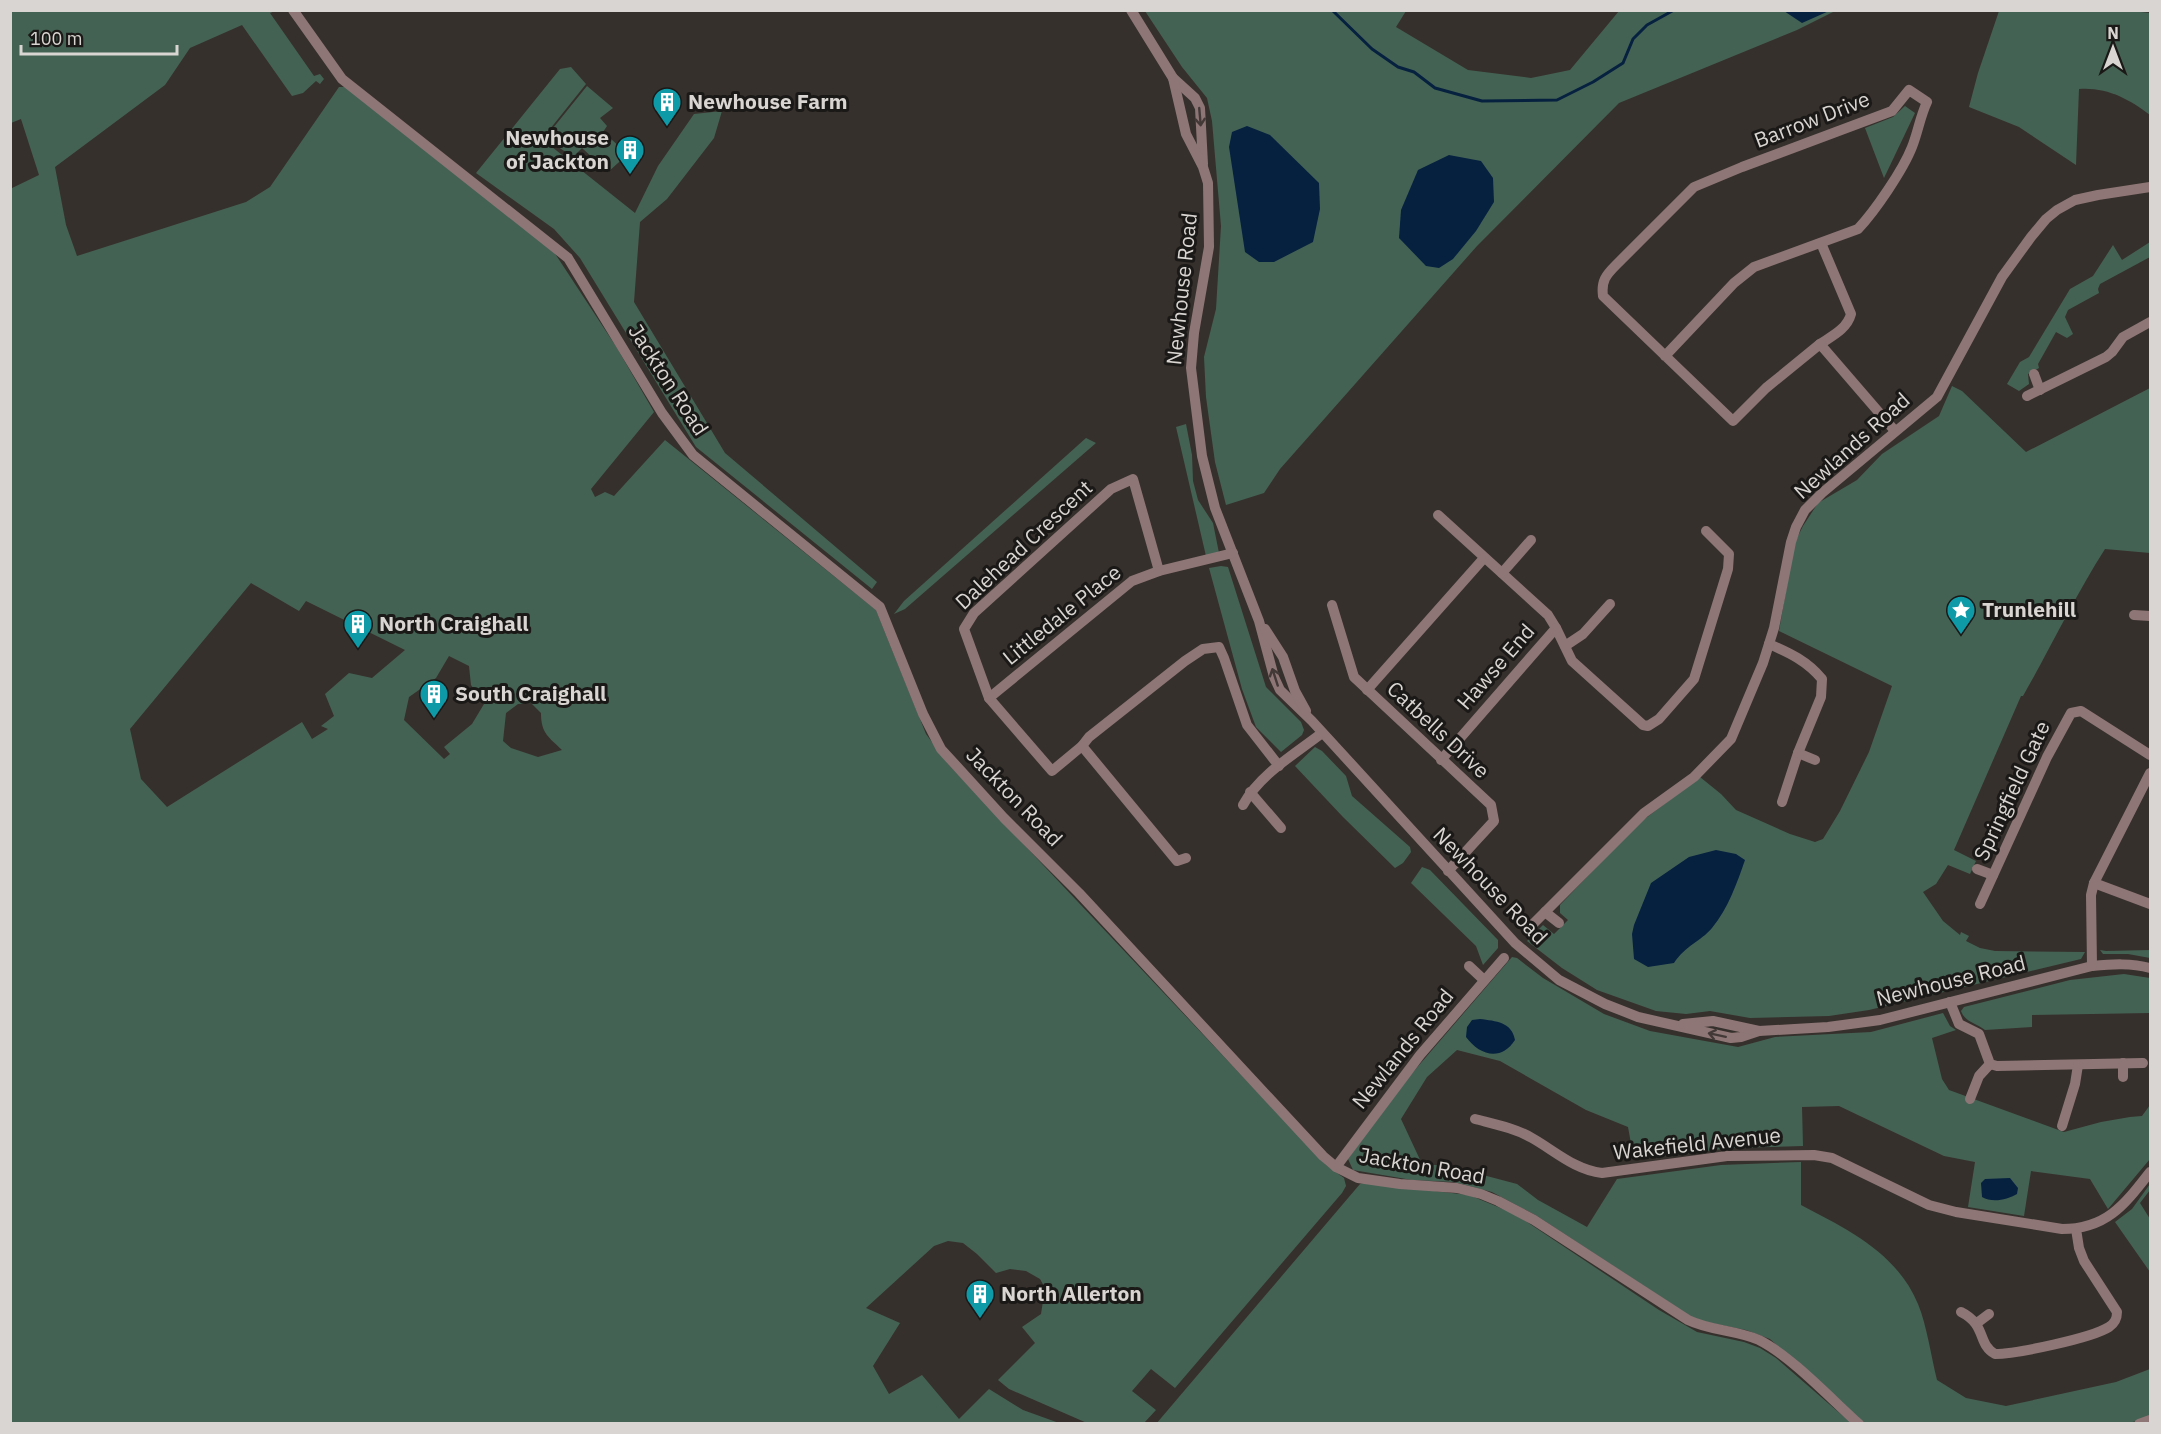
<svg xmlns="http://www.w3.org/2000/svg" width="2161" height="1434" viewBox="0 0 2161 1434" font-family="'IBM Plex Sans',sans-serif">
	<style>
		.green { fill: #446254; fill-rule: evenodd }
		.water { fill: #05213f }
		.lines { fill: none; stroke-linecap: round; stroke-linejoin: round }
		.stream { stroke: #05213f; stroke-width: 3 }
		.minor { stroke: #8e7676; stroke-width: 10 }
		.oneway { stroke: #433a38 }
		.labels { text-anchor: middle; stroke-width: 6; stroke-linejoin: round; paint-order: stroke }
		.poi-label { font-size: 21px; font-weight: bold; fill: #d8d5d2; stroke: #1b1917; text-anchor: start }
		.street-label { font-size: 21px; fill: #d8d5d2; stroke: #1b1917 }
	</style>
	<rect width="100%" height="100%" fill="#36302c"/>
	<!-- green -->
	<g class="green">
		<path d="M11,11H275L270,13L314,76L320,74L324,79L320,84L316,81L303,93L292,96L242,25L190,48L165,85L55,167L66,225L77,256L246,202L270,187L339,87H346L552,249L617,348L654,412L591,489L595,497L605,492L614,496L665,440L876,610L926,734L948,764L1326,1165L1344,1178L1346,1186L1342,1193L1175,1388L1151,1369L1132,1391L1156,1410L1144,1423H1087L1009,1389L998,1380L1035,1343L1022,1327L1041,1314L1045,1288L1040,1279L1026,1271L1010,1269L996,1273L977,1254L963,1243L948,1241L934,1246L866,1308L900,1323L873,1366L889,1394L922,1375L959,1419L989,1389L1023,1410L1059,1423H11L10,189L39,175L21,119L11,123ZM251,583L299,611L306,601L405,650L372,678L349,673L325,694L334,716L321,726L328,729L312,739L302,722L167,807L141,779L130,729ZM449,656L469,666L471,685L484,704L472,724L444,747L450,754L444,759L404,720L409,697L436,678ZM531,703L541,713C541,734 549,737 562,750L538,757L511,748L503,741L506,713L518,704Z"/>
		<polygon points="1145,11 1406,11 1396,27 1468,70 1531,78 1570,70 1619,11 1835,11 1797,30 1619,103 1477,246 1280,469 1264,493 1226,505 1215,462 1206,397 1204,357 1216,309 1221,226 1212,121 1207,98 1182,67"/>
		<path d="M2132,11L2150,13V115C2129,99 2107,87 2079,89L2076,165L2019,127L1969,107L1978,73L1999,11Z"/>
		<polygon points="571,67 586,84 542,139 635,213 658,166 694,114 722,111 714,138 667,199 640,222 634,302 725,453 877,582 872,589 696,447 580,258 554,229 476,173 560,69"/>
		<polygon points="587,86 613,108 600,118 607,126 603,132 628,154 608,172 582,148 573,157 545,138"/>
		<polygon points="1905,106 1915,113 1884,178 1865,128 1893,117"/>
		<polygon points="2150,242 2150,257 2100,284 2098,289 2099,293 2068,310 2065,317 2073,334 2067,338 2056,332 2038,364 2039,368 2028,374 2029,384 2019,391 2007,384 2020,362 2029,357 2070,289 2093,276 2113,245 2122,260"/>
		<path d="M1952,386L1962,391L2026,452L2150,388V553L2105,549C2075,596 2051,647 2023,696H2021L1954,850L1976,861L1970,874L1948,865L1936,884L1923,892L1943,921L1960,935L1961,932L1969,936L1966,941L1980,948L1995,951L2085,952L2081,959L1869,1010L1829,1016L1750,1018L1710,1011L1686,1014L1656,1011L1597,990L1562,968L1527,941L1543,925L1554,934L1568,920L1560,913V905L1638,824L1700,777L1721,794L1736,810L1790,834L1815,842L1823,839L1840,811L1869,752L1892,686L1779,631L1794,544L1803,526L1818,503L1857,480L1882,454L1939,416Z"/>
		<polygon points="1186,424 1192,455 1193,481 1198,500 1213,523 1219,553 1206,556 1176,427"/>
		<polygon points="1086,438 1096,443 905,609 894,614 904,601"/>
		<polygon points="1221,566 1228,567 1266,687 1301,722 1304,730 1302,735 1281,752 1256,727 1242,689 1209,568"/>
		<polygon points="1315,747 1322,751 1346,776 1352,796 1410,847 1411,852 1403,863 1395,868 1343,817 1295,766"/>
		<polygon points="1422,867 1430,870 1498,940 1498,948 1483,965 1476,946 1411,883"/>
		<polygon points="2100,950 2106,951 2150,950 2150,958 2128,954 2103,954"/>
		<path d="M1512,957L1517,958L1543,978L1604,1014L1650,1031L1738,1047L1775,1037L1871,1032L1943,1013L1950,1026L1956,1030L1932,1038L1942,1079L1949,1090L2064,1132L2101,1122L2130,1117L2142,1116L2150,1105V1159L2108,1209L2090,1179L2031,1171L2024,1216L1968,1207L1975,1162L1944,1156L1839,1106L1802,1107L1803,1146L1731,1148L1634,1160L1628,1127L1586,1110L1500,1061L1457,1050L1427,1077L1401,1119L1422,1164L1449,1166L1517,1184L1538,1200L1587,1227L1617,1179L1721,1165L1801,1162V1205C1847,1229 1897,1253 1918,1304C1927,1326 1931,1356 1937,1380L1966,1398L2006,1406L2116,1382L2150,1369V1416L2127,1424L1864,1423L1770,1339L1746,1330L1696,1320L1537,1216L1492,1192L1454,1182L1412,1180L1353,1170L1348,1159L1396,1092Z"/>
		<path d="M2124,974L2150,978V1013L2032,1015V1027L1985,1030C1976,1023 1965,1022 1961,1011L1964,1007L2070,980Z"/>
		<polygon points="1364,1183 1469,1195 1515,1214 1659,1310 1697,1332 1744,1342 1760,1348 1776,1358 1851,1423 1156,1424 1360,1184"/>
		<polygon points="2150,1184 2150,1190 2140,1203 2150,1219 2150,1272 2115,1222 2132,1209"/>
	</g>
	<!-- water -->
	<g class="water">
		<polygon points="1784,11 1829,11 1802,23"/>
		<polygon points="1247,126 1270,135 1319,183 1320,209 1313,242 1274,262 1259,262 1245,252 1229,147 1232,132"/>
		<polygon points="1449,155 1481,161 1493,178 1494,202 1476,231 1453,259 1439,268 1426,266 1399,238 1401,210 1418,170"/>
		<path d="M1716,850L1736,854L1745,860C1737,883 1728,909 1712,928C1700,942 1686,945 1674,963L1648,967L1634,959L1632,934L1634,925L1651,883L1689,857Z"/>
		<path d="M1480,1019C1496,1021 1512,1022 1515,1040C1501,1062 1479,1055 1466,1037L1467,1027L1472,1020Z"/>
		<path d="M2010,1178L2018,1188L2017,1194C2007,1200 1992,1203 1982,1197L1981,1183L1985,1179Z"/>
	</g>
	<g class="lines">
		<!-- stream -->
		<polyline class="stream" points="1332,10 1372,49 1398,67 1414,72 1435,88 1482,101 1557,100 1593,82 1623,63 1633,39 1647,25 1674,10"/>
		<!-- minor -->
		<g class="minor">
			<path d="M293,10L342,79L568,258L662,413L693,455L880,607L923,714L941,749L1004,818L1079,893L1323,1156L1336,1167L1358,1178L1400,1184L1457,1188L1481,1194L1498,1201L1534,1220L1688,1320C1711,1331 1736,1330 1759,1340C1791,1356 1831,1399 1859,1424"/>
			<polyline points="1131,10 1173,78 1195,98 1200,108 1203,164"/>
			<path d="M1173,78L1186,134L1203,167L1208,183L1209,247L1194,333L1191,368L1202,456L1215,508L1259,621L1274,677L1280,690L1312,721L1515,943L1559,980L1605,1004L1638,1017L1731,1038L1741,1037L1759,1031L1828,1027L1880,1020L2092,966C2113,964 2131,963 2150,968"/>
			<path d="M1820,344C1832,336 1847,329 1851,314L1821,243"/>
			<path d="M1665,356L1734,283L1754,267L1858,229C1875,211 1903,170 1912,147C1918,132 1920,117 1927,102L1909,90L1892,111L1742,167L1694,187L1616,265C1606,275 1601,281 1603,296L1733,421L1766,388L1820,344L1895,431"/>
			<polyline points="2034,374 2040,390"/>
			<polyline points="2027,396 2106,357 2112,352 2123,337 2150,322"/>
			<polyline points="1438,515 1548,615 1556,628 1572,661 1643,725 1648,726 1659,719 1694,679 1728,569 1729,554 1706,531"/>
			<polyline points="1159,571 1133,479 1111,489 974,613 964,629 989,698 1052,771 1082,746 1089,737 1185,661 1203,649 1219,647 1224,658 1247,725 1279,766"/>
			<polyline points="1502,573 1531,540"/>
			<polyline points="1332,605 1354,677 1491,805 1494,821 1448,871"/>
			<polyline points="2134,615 2150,616"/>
			<polyline points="1265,629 1283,657 1295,691 1306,711"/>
			<path d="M1769,644C1790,653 1807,661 1822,679L1821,697L1798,753L1782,802"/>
			<polyline points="1565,646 1583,634 1610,604"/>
			<polyline points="1367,690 1484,558"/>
			<polyline points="989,698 1132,581 1159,571 1233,553"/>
			<polyline points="1082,746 1177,861 1186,858"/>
			<polyline points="1798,753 1815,760"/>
			<polyline points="1441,760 1556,628"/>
			<polyline points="1250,792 1281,828"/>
			<path d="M1243,805C1260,774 1295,754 1322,733"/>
			<polyline points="1977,869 1993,875"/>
			<polyline points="2094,883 2150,904"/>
			<polyline points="1980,904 2047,757 2071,713 2081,711 2150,755"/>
			<polyline points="1545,912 1559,923"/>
			<polyline points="1529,928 1644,813 1694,777 1731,739 1763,663 1774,628 1791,542 1796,527 1805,510 1822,493 1937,397 2002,277 2031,237 2046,219 2057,210 2075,200 2098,195 2150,187"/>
			<polyline points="1469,966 1484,980"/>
			<polyline points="2092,966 2091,895 2094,883 2150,773"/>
			<polyline points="1950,1002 1959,1024 1979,1034 1990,1064 1997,1066 2143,1063"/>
			<polyline points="1683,1024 1713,1021 1759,1031"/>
			<polyline points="2123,1063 2123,1077"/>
			<polyline points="1970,1099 1979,1076 1990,1064"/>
			<path d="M1475,1119C1494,1124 1515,1128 1532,1138C1555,1151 1575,1170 1602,1173L1727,1156L1814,1155L1832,1158L1929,1205L1956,1212L2062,1229C2107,1229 2125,1204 2150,1172"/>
			<polyline points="2062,1126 2075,1084 2078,1065"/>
			<polyline points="1336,1167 1420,1055 1504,958"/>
			<path d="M1961,1312C1987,1325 1977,1344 1995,1354C2016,1354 2092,1338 2109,1327C2115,1323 2117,1319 2117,1312L2084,1261L2079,1248L2076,1229"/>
			<polyline points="1977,1323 1989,1314"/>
			<polyline points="2139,1424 2150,1420"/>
		</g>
	</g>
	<!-- one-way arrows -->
	<defs><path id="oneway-shaft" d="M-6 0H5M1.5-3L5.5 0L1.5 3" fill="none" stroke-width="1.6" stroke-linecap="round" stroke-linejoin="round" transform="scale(1.5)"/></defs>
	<g class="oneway">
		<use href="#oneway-shaft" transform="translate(1200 117) rotate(85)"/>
		<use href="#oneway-shaft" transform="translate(1275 677) rotate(-108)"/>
		<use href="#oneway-shaft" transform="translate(1717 1035) rotate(-168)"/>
	</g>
	<!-- icons -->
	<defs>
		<g id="building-pin" transform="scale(1.5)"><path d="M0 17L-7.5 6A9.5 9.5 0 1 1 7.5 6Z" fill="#0f9aa8" stroke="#1b1917"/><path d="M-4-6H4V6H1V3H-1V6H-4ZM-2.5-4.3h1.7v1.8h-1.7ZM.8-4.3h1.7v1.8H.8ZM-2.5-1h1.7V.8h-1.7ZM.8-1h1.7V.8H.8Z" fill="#fff"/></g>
		<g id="sight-pin" transform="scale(1.5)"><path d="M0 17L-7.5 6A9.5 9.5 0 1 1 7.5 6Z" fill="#0f9aa8" stroke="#1b1917"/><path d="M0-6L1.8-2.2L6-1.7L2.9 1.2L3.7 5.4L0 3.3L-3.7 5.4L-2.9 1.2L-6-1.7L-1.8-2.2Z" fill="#fff"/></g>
	</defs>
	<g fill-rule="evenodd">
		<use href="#building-pin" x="667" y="102"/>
		<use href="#building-pin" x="630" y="150"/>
		<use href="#sight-pin" x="1961" y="610"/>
		<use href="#building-pin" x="358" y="624"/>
		<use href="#building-pin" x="434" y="694"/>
		<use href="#building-pin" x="980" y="1294"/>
	</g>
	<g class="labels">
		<!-- poi labels -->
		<g class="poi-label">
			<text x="688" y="109">Newhouse Farm</text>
			<text x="609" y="145" text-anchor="end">Newhouse<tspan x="609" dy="24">of Jackton</tspan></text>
			<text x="1982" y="617">Trunlehill</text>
			<text x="379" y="631">North Craighall</text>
			<text x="455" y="701">South Craighall</text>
			<text x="1001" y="1301">North Allerton</text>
		</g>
		<!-- street labels -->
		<g class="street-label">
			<text transform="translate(1812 120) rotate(-21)" y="7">Barrow Drive</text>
			<text transform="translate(1182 289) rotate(-84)" y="7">Newhouse Road</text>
			<text transform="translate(668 380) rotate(57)" y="7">Jackton Road</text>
			<text transform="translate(1852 446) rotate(-42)" y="7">Newlands Road</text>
			<text transform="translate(1024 545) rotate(-43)" y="7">Dalehead Crescent</text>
			<text transform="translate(1062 615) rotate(-39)" y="7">Littledale Place</text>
			<text transform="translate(1496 667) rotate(-49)" y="7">Hawse End</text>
			<text transform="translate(1438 730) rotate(43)" y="7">Catbells Drive</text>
			<text transform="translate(2012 791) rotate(-65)" y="7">Springfield Gate</text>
			<text transform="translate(1014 797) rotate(46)" y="7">Jackton Road</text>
			<text transform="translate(1490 886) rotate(46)" y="7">Newhouse Road</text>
			<text transform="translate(1951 981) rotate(-14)" y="7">Newhouse Road</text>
			<text transform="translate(1403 1049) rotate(-51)" y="7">Newlands Road</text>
			<text transform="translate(1697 1144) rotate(-6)" y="7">Wakefield Avenue</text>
			<text transform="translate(1422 1166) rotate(10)" y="7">Jackton Road</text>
		</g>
	</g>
	<!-- border -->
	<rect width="2161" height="1434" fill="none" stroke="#d8d5d2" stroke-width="24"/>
	<!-- north arrow -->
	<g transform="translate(2113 48)" stroke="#1b1917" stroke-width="4.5" paint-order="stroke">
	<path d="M0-4.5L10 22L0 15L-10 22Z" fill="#d8d5d2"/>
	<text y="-9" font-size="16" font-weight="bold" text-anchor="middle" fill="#d8d5d2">N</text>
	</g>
	<!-- scale -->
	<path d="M21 45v9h156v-9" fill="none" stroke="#d8d5d2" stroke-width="3"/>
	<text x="30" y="45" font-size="18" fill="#d8d5d2" stroke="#1b1917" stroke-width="4.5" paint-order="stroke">100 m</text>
</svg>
